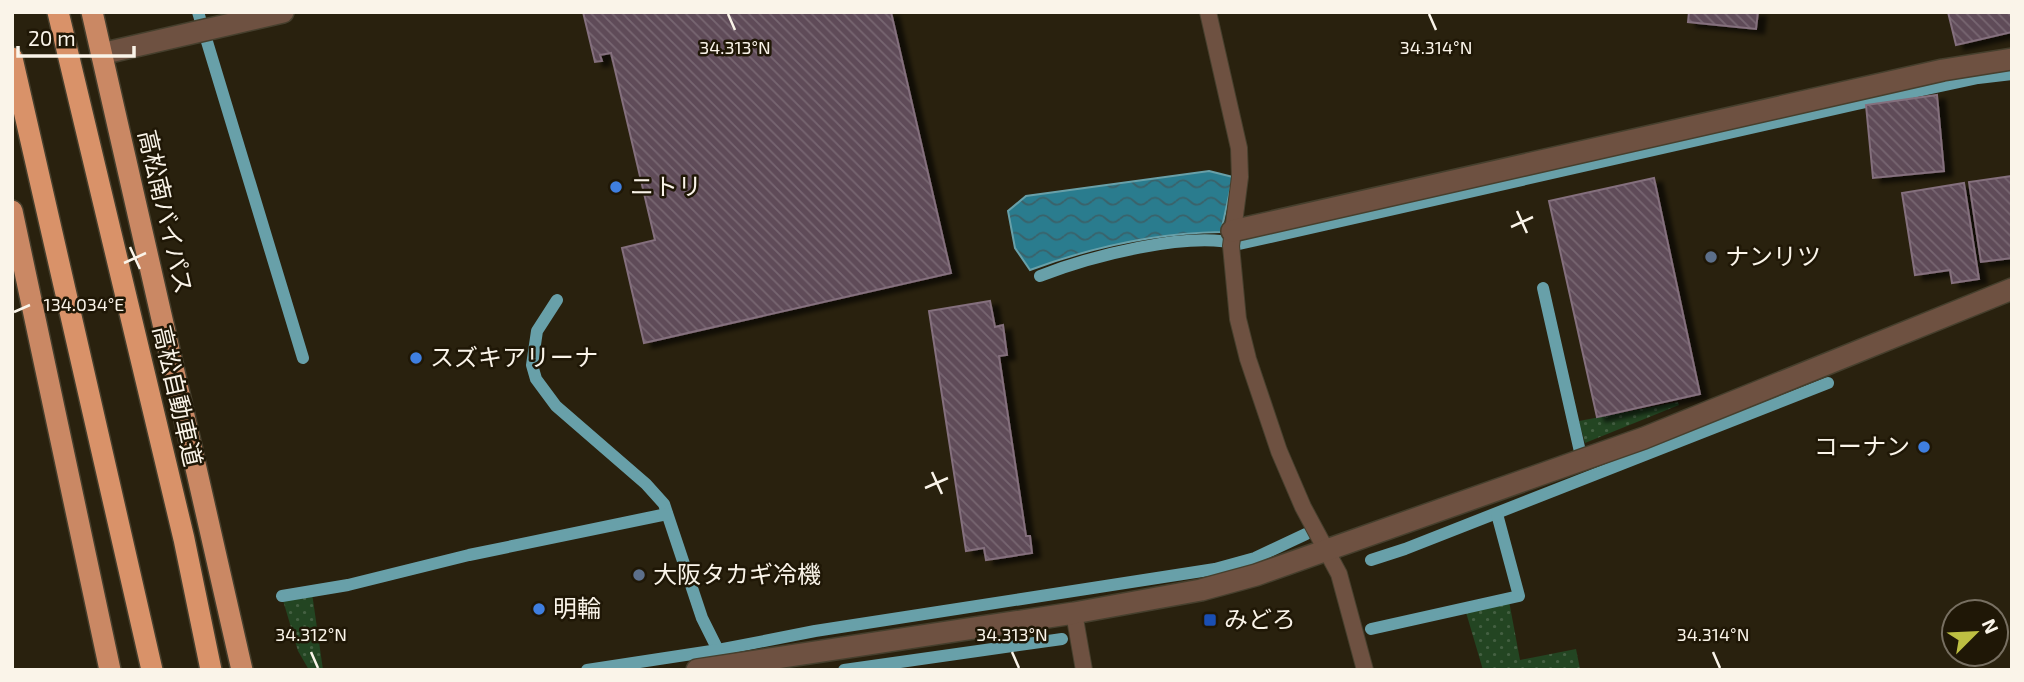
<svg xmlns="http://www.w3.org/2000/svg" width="2024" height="682" viewBox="0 0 2024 682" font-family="'Exo 2','Noto Sans JP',sans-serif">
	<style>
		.grass { fill: url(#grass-dots) }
		.water { fill: url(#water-waves); stroke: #68a0a9; stroke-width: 2 }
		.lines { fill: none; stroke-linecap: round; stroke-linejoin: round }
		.stream { stroke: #68a0a9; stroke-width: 12 }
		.building { fill: url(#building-back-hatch); stroke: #846f7d; stroke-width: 2; filter: url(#shadow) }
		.service-casing { stroke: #463f2d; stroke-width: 18 }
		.minor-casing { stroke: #463f2d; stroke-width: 24 }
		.trunk-casing { stroke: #463f2d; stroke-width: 24 }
		.motorway-casing { stroke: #463f2d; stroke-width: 24 }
		.service { stroke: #6e5141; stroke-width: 16 }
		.minor { stroke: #6e5141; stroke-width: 21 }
		.trunk { stroke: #ca8864; stroke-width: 21 }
		.motorway { stroke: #d99269; stroke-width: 21 }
		.ticks { fill: none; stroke: #faf4e9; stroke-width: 2.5 }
		.shop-dot { fill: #3f7fe0; stroke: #1f1706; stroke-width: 2.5 }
		.service-dot { fill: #5c6f8a; stroke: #1f1706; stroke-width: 2.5 }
		.transit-dot { fill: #1a4fb4; stroke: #1f1706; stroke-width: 2.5 }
		.labels { text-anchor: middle; stroke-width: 5; stroke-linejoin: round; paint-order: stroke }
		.poi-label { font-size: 24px; fill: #faf4e9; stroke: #1f1706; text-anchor: start }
		.street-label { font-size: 24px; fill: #faf4e9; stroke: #1f1706 }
		.ticks-label { font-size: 18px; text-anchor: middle; fill: #faf4e9; stroke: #1f1706; stroke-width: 5; stroke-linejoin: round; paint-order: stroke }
	</style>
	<defs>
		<pattern id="grass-dots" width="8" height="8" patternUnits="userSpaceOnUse" patternTransform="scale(1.75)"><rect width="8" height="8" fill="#234522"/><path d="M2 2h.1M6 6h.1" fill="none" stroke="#446042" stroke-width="1.8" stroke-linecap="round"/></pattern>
		<pattern id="water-waves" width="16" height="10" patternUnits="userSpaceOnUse" patternTransform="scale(1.75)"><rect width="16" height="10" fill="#2a7c8e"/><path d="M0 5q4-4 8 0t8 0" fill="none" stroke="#3a626a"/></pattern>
		<pattern id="building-back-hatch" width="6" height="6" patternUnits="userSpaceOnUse" patternTransform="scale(1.75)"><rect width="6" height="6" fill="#5f4b59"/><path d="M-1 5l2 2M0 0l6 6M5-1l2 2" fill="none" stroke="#776671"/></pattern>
		<filter id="shadow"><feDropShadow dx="8" dy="4.5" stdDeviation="2" flood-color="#0009"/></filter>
	</defs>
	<rect width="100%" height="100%" fill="#29210e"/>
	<!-- grass -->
	<g class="grass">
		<polygon points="1678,402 1679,405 1585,443 1579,421"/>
		<polygon points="312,593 323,670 309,670 298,651 282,597"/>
		<polygon points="1509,601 1520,660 1576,649 1580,669 1483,670 1465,609"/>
	</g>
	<!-- water -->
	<path class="water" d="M1209,171L1233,177L1221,232C1155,233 1092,247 1030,270L1015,248L1008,211L1026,196Z"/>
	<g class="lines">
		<!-- stream -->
		<g class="stream">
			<polyline points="198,12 303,358"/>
			<path d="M1040,276C1091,256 1187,231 1239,244L1857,104L1978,78L2012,74"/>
			<polyline points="1543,288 1583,465"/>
			<polyline points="557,300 537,331 532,365 536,379 556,406 646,484 664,504 702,618 718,650"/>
			<polyline points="1371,560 1405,549 1828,383"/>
			<polyline points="282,596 348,585 469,555 667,514"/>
			<polyline points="1371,629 1519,596 1497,514"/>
			<polyline points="587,670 718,650 815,631 1215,569 1255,558 1306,534"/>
			<polyline points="844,670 1062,639"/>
		</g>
	</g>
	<!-- building -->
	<g class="building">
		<polygon points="583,12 891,12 951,273 644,343 622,248 655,240 611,53 600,55 602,61 595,62"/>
		<polygon points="1689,12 1758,12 1756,29 1688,22"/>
		<polygon points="1948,12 2012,12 2012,32 1956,45"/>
		<polygon points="1937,95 1944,171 1873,178 1866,105"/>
		<polygon points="2012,176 2012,258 1981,262 1969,182"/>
		<polygon points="1654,178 1700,394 1597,417 1549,201"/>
		<polygon points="1964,183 1979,279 1952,283 1950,270 1915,275 1902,193"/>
		<polygon points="990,301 995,327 1003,325 1007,355 999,356 1026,536 1030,536 1032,553 986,560 984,548 966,551 929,311"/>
	</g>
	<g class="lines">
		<!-- service casing -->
		<g class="service-casing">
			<g id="service">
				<polyline points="1208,12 1239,148 1240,177 1231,246 1238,319 1248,359 1279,451 1303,507 1339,574 1365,670"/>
				<polyline points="1074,613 1084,670"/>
			</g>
		</g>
		<!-- minor casing -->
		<g class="minor-casing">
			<g id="minor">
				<polyline points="101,54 283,12"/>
				<polyline points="1232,231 1943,70 2012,59"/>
				<polyline points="697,670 1074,613 1201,590 1256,575 1644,438 2012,289"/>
			</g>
		</g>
		<!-- trunk casing -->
		<g class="trunk-casing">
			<g id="trunk">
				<polyline points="92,12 242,670"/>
				<polyline points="12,211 110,670"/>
			</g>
		</g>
		<!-- motorway casing -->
		<g class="motorway-casing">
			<g id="motorway">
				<polyline points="58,12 184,539 211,670"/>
				<polyline points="12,58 152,670"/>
			</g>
		</g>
		<!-- service -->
		<use href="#service" class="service"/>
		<!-- minor -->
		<use href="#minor" class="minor"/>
		<!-- trunk -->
		<use href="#trunk" class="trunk"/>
		<!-- motorway -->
		<use href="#motorway" class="motorway"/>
	</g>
	<!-- ticks -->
	<path class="ticks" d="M728,14L735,30M1429,14L1436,30M1517,211L1527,233M1511,227L1533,217M130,247L140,269M124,263L146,253M14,312L30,305M932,472L942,494M925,488L948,478M311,652L318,668M1012,652L1019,668M1713,652L1720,668"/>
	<!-- markers -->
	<g class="shop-dot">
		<circle cx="616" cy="187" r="7"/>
		<circle cx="416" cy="358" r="7"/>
		<circle cx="1924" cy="447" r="7"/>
		<circle cx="539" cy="609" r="7"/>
	</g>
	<g class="service-dot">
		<circle cx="1711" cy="257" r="7"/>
		<circle cx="639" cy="575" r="7"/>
	</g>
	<rect class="transit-dot" x="1203" y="613" width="14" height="14" rx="3.5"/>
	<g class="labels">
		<!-- poi labels -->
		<g class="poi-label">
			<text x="630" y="195">ニトリ</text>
			<text x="1725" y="265">ナンリツ</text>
			<text x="430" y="366">スズキアリーナ</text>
			<text x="1910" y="455" text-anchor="end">コーナン</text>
			<text x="653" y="583">大阪タカギ冷機</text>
			<text x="553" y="617">明輪</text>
			<text x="1224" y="628">みどろ</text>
		</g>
		<!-- street labels -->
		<g class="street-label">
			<text transform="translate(165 212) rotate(77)" y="8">高松南バイパス</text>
			<text transform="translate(177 396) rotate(77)" y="8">高松自動車道</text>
		</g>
	</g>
	<g class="ticks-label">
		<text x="735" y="54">34.313°N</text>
		<text x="1436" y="54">34.314°N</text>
		<text x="84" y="311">134.034°E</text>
		<text x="311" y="641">34.312°N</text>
		<text x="1012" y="641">34.313°N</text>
		<text x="1713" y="641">34.314°N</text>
	</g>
	<!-- border -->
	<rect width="2024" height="682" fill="none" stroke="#faf4e9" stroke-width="28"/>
	<!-- north arrow -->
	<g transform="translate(1975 633) rotate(66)"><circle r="33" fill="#1f1706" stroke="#776f61" stroke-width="2"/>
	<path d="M0-5L12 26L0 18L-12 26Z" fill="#bebf42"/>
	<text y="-10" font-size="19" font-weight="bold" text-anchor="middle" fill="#faf4e9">N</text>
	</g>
	<!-- scale -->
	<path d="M18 46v10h116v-10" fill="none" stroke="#faf4e9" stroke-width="3.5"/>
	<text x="28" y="46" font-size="21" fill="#faf4e9" stroke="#1f1706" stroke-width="5" paint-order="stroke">20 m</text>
</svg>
